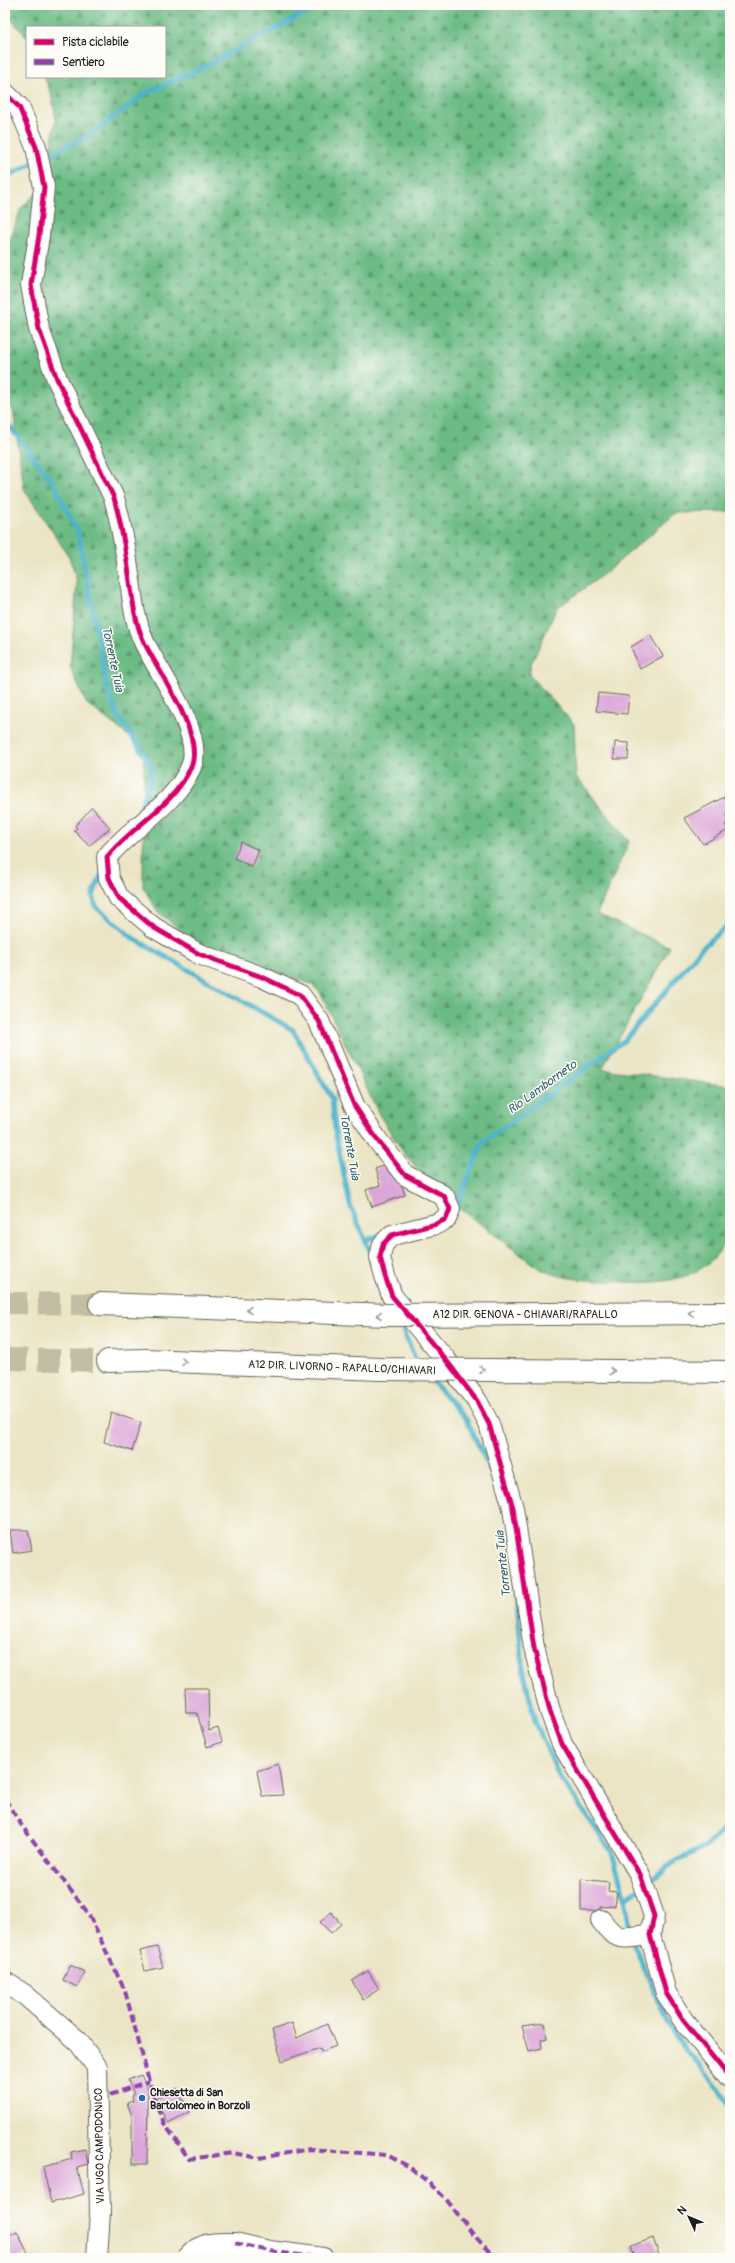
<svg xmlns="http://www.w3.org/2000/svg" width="735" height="2263" viewBox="0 0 735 2263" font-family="Pangolin,sans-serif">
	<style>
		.forest { fill: url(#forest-firs); stroke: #446c50 }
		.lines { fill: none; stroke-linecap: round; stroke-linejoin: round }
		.stream { stroke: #4cb3cb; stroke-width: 5 }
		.building { fill: #daa5d8 }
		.highway-tunnel { stroke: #c2bda3; stroke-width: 22; stroke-dasharray: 22 11; stroke-linecap: butt }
		.minor-casing { stroke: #646257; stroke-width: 22 }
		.highway-casing { stroke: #646257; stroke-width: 24 }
		.minor { stroke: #fff; stroke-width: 20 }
		.highway { stroke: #fff; stroke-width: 22 }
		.highway-bridge-casing { stroke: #646257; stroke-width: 24; stroke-linecap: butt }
		.highway-bridge { stroke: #fff; stroke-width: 22 }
		.quiet { stroke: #8e44ad; stroke-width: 4; stroke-dasharray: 8 4; stroke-linecap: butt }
		.cycleway-casing { stroke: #fdfcf7; stroke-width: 8 }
		.cycleway { stroke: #d6006c; stroke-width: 5 }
		.oneway { stroke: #999 }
		.poi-dot { fill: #1f6fb2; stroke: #fdfcf7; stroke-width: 1.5 }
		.labels { text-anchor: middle; stroke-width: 3; stroke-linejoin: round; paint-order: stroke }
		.street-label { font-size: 11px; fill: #1c1c1c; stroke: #fdfcf7 }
		.poi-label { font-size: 11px; font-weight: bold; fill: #1c1c1c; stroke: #fdfcf7; text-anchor: start }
		.water-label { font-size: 12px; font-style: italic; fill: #32606b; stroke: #fdfcf7 }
	</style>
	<defs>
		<pattern id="forest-firs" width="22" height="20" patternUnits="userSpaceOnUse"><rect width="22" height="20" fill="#6cbb85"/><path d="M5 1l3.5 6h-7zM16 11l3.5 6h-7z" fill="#58976c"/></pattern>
	</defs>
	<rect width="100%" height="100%" fill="#fdfcf7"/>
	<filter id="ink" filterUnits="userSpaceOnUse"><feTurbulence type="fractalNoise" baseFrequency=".025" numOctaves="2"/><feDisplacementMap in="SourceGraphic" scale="8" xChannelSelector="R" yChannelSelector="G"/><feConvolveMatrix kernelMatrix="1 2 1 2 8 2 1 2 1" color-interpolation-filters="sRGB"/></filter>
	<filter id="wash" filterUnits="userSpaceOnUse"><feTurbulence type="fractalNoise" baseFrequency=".012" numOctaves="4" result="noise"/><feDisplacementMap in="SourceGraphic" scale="16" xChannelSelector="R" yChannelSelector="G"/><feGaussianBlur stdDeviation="0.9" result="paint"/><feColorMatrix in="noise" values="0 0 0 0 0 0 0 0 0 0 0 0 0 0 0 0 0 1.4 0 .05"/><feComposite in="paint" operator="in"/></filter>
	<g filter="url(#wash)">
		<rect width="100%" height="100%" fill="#ebe5c5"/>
		<!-- forest -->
		<path class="forest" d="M5,5H730V512L676,513L604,574L557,608L531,664L529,675L574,724L576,776L629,842L597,914L670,947L602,1069L730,1086C730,1116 730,1145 730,1174C730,1189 734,1216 730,1229C716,1277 669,1285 626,1282C596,1280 560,1282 534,1265L444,1196L405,1155L380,1116L320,992L311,984L199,945L158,912L143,887L144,748L86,703L70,667L77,582L70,558L24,489L13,410L5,397V254L21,208L44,186L56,119L51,93L44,77H165V27H27V38L5,12Z"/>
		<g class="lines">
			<!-- stream -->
			<g class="stream">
				<polyline points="42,159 91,134 146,93 204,67 297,17 325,5"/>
				<polyline points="6,177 35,162"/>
				<polyline points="5,420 54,484 78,532 108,691 119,718 150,763 152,774 137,819"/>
				<polyline points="101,875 93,896 96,907 133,938 293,1030 332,1099 335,1131 350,1205 373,1258"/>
				<polyline points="456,1209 482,1143 626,1039 700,950 730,923"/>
				<polyline points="366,1240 382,1234"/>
				<polyline points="399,1321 417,1363"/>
				<polyline points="427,1375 466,1419 497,1484"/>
				<polyline points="516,1593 523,1668 535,1721 559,1776 612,1852 625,1898 631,1934"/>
				<polyline points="648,1883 673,1863 706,1846 730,1823"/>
				<polyline points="625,1898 640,1889"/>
				<polyline points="633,1942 673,2033 719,2089 730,2110"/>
			</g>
		</g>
		<g id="blocks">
			<!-- building -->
			<g class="building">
				<polygon points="650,635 663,656 640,669 631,647"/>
				<polygon points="598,693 629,696 627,714 596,711"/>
				<polygon points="615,742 629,743 628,759 614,759"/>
				<polygon points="730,794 730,812 726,815 729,822 725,825 728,830 703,844 684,818"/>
				<polygon points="92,807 110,828 89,846 74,831 77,828 75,826"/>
				<polygon points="241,842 259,850 252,867 234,858"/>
				<polygon points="383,1166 402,1186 405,1195 372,1207 366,1190 380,1185 375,1169"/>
				<polygon points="111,1412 141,1423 132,1451 104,1442"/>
				<polygon points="10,1530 28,1530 32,1550 13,1553"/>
				<polygon points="185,1688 208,1688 209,1731 218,1728 222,1742 207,1747 197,1713 186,1713"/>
				<polygon points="278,1764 283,1795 262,1796 257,1771"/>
				<polygon points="581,1879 609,1882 608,1891 617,1892 615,1906 600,1907 600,1909 594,1911 581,1911"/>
				<polygon points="331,1912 341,1924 331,1933 320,1922"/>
				<polygon points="157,1947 163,1967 145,1971 140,1951"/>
				<polygon points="70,1965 85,1972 77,1987 63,1980"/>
				<polygon points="368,1971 379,1989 363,2000 352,1981"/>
				<polygon points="292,2023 297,2038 327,2024 336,2046 321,2052 320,2048 282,2061 272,2030"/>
				<polygon points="544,2023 547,2038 541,2040 542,2048 529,2051 522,2026"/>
				<polygon points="141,2075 148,2090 147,2164 132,2164 132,2116 127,2103 133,2101 132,2096 134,2095 128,2080"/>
				<polygon points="177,2088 189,2112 168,2123 155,2099"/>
				<polygon points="85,2149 88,2164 77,2167 84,2194 51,2203 43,2167 72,2159 71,2152"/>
				<polygon points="17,2232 28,2253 18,2258 9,2258 5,2250 5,2238"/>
				<polygon points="653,2238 660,2258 635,2258 631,2246"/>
			</g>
		</g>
	</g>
	<g filter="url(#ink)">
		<use href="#blocks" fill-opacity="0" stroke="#646257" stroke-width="1"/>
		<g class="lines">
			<!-- highway-tunnel -->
			<g class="highway-tunnel">
				<polyline points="5,1303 100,1304"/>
				<polyline points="5,1359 108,1361"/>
			</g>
			<!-- minor casing -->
			<g class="minor-casing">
				<g id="minor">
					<path d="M5,93L19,107L36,147L44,187L39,236L31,285L39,329L57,379L114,498C122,525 126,553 130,581C133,603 135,622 144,642C158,671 205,735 191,767C173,807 133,825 107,857L109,878L119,898L153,927L199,954L262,977L300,995L319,1021L354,1105L378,1141L405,1175L444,1196L450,1209L446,1219L436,1224L392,1235L383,1244L380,1257L385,1276L392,1296L446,1360L477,1401L489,1424L513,1508L534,1648L550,1711L562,1744L640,1875L654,1916L650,1935L666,1993L683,2020L730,2078"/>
					<path d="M601,1920C618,1944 623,1937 650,1935"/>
					<polyline points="5,1982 25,1995 77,2040 97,2067 100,2212 97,2258"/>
					<polyline points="235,2243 269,2251 323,2258"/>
					<path d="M187,2258C203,2241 213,2243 235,2243L237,2258"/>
				</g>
			</g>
			<!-- highway casing -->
			<g class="highway-casing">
				<g id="highway">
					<polyline points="100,1304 128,1305"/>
					<polyline points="108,1361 145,1360"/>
				</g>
			</g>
			<!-- minor -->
			<use href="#minor" class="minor"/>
			<!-- highway -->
			<use href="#highway" class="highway"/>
			<!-- highway-bridge casing -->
			<g class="highway-bridge-casing">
				<g id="highway-bridge">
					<polyline points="128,1305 388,1315 730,1313"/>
					<polyline points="145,1360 381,1369 730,1372"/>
				</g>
			</g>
			<!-- highway-bridge -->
			<use href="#highway-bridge" class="highway-bridge"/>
			<!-- quiet -->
			<g class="quiet">
				<polyline points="5,1799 22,1826 88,1913 125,1991 154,2099 164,2123 189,2159 233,2153 259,2158 310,2149 387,2155 408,2166 428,2182 446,2199 472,2233 495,2258"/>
				<polyline points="110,2095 149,2081"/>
				<polyline points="235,2243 269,2251 323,2258"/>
			</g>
			<!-- cycleway casing -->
			<g class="cycleway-casing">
				<path id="cycleway" d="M5,93L19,107L36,147L44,187L39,236L31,285L39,329L57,379L114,498C122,525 126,553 130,581C133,603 135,622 144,642C158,671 205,735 191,767C173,807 133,825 107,857L109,878L119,898L153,927L199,954L262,977L300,995L319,1021L354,1105L378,1141L405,1175L444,1196L450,1209L446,1219L436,1224L392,1235L383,1244L380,1257L385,1276L392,1296L446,1360L477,1401L489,1424L513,1508L534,1648L550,1711L562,1744L640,1875L654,1916L650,1935L666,1993L683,2020L730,2078"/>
			</g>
			<!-- cycleway -->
			<use href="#cycleway" class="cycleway"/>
		</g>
		<!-- one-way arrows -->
		<defs><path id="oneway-chevron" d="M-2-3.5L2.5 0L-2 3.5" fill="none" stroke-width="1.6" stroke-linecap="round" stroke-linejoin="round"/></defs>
		<g class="oneway">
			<use href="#oneway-chevron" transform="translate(249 1310) rotate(-178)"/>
			<use href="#oneway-chevron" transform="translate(691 1313) rotate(180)"/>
			<use href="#oneway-chevron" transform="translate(379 1315) rotate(-178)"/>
			<use href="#oneway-chevron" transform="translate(184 1362) rotate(2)"/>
			<use href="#oneway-chevron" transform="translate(482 1370)"/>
			<use href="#oneway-chevron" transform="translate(612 1371)"/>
		</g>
	</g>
	<!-- markers -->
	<circle class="poi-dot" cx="142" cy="2098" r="4"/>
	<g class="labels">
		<!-- street labels -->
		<g class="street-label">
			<text x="525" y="1318">A12 DIR. GENOVA - CHIAVARI/RAPALLO</text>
			<text transform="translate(342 1367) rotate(2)" y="4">A12 DIR. LIVORNO - RAPALLO/CHIAVARI</text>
			<text transform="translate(99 2146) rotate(-91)" y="4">VIA UGO CAMPODONICO</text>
		</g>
		<!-- poi labels -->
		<g class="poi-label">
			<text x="150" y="2096">Chiesetta di San<tspan x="150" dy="13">Bartolomeo in Borzoli</tspan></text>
		</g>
		<!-- water labels -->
		<g class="water-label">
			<text transform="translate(113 659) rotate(78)" y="4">Torrente Tuia</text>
			<text transform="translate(542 1087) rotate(-36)" y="4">Rio Lamborneto</text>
			<text transform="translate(350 1147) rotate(80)" y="4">Torrente Tuia</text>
			<text transform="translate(503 1564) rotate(-96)" y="4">Torrente Tuia</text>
		</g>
	</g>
	<!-- margin -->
	<rect width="735" height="2263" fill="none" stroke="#fdfcf7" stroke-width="20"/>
	<!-- legend -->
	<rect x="26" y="26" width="140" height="52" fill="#fdfcf7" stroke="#a3a29f"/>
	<rect x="34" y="39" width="20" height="6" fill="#d6006c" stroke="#a3a29f"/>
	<text x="62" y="46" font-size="12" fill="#1c1c1c">Pista ciclabile</text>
	<rect x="34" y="59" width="20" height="6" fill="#8e44ad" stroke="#a3a29f"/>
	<text x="62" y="66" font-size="12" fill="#1c1c1c">Sentiero</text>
	<!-- north arrow -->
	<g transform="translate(689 2217) rotate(314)" stroke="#fdfcf7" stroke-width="3" paint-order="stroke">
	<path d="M0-3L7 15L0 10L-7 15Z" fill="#1c1c1c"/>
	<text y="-6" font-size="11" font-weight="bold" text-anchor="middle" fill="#1c1c1c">N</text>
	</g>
</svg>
